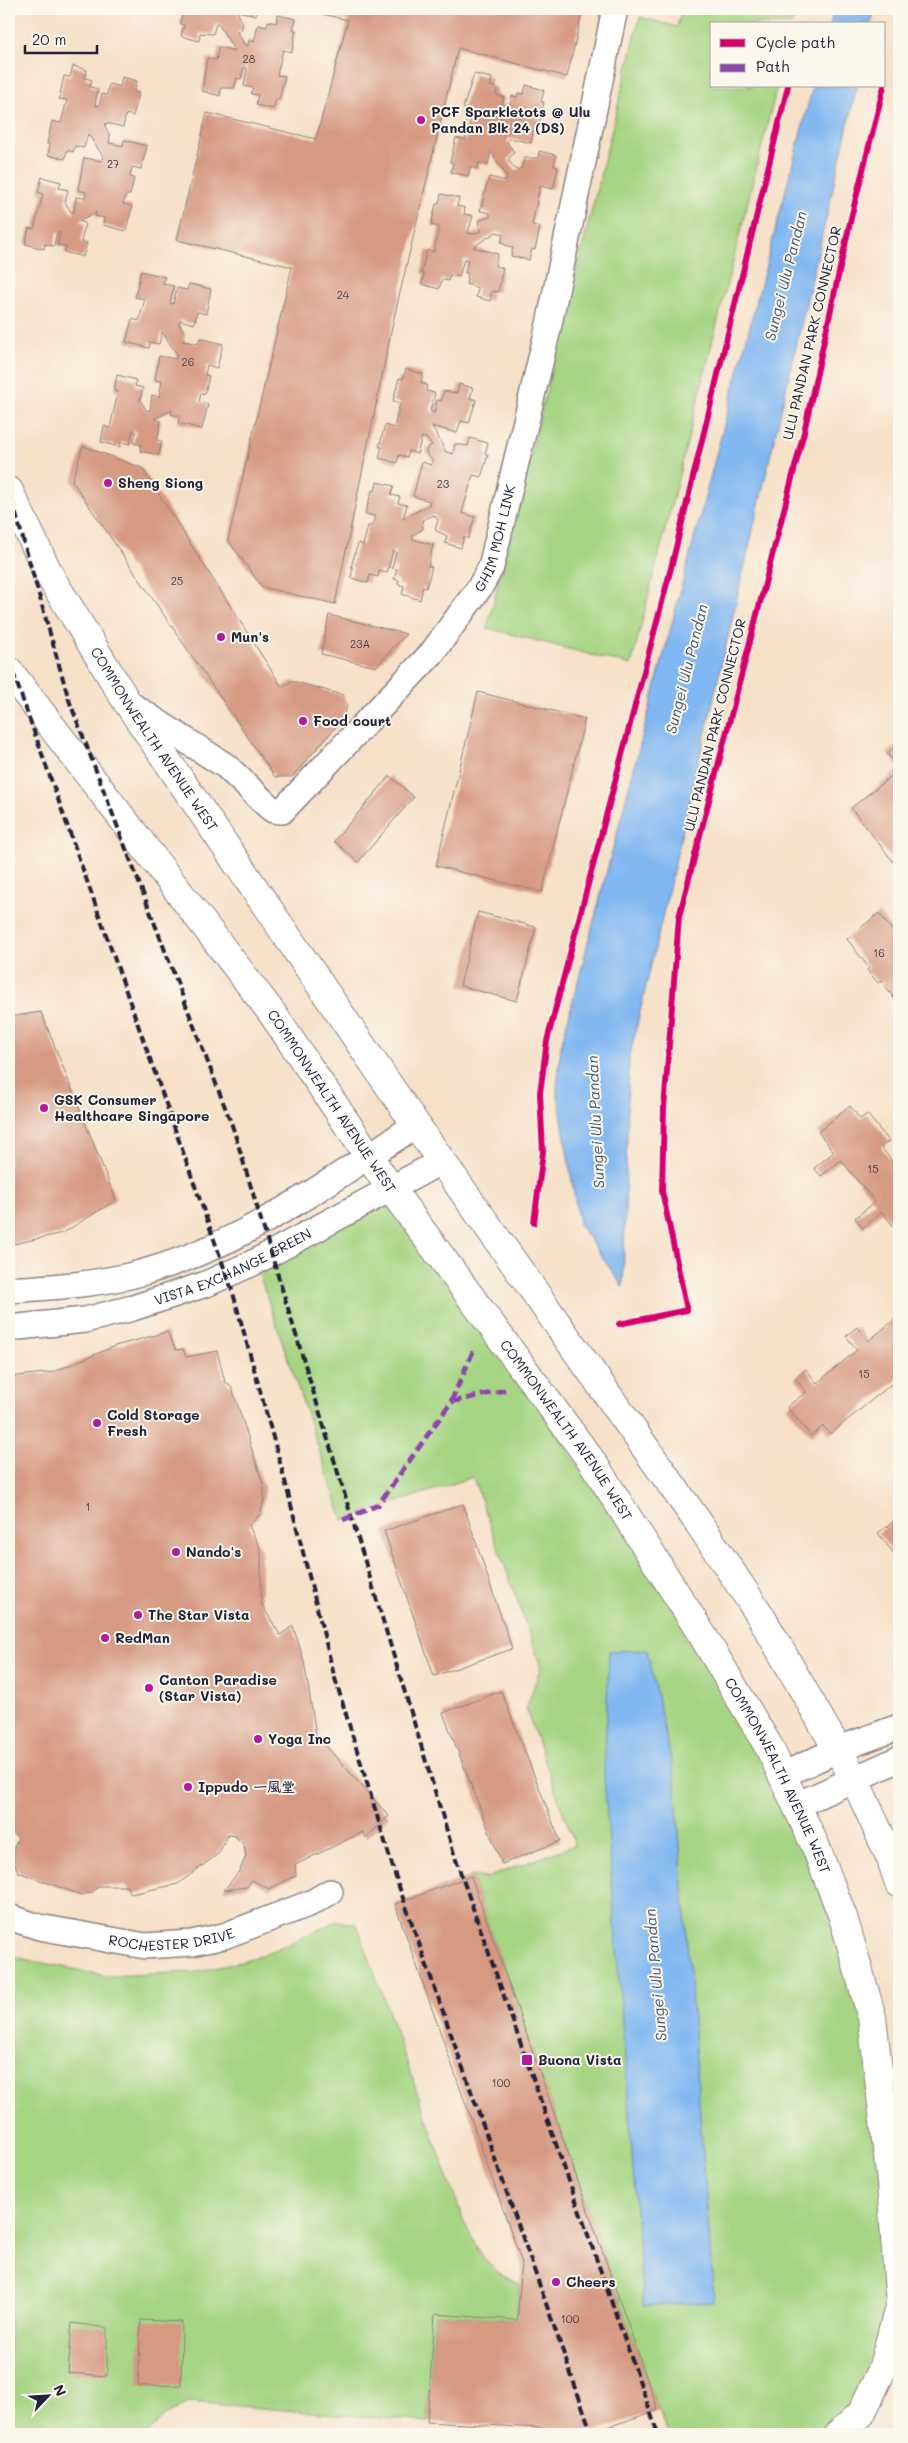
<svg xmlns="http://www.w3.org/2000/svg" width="908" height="2443" viewBox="0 0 908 2443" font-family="Mali,'LXGW WenKai TC',sans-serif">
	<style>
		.green { fill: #a5d482; stroke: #647b5e }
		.water { fill: #82b8f1; stroke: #526d96 }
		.building { fill: #d69982 }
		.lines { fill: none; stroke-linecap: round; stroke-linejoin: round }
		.minor-casing { stroke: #8c8181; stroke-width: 28 }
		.primary-casing { stroke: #8c8181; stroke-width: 30 }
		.minor { stroke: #fff; stroke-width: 25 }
		.primary { stroke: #fff; stroke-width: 28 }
		.rail { stroke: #22223b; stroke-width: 4; stroke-dasharray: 8 4; stroke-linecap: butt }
		.quiet { stroke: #8e44ad; stroke-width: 5; stroke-dasharray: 10 5; stroke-linecap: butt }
		.cycleway-casing { stroke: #fbf7ec; stroke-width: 9 }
		.cycleway { stroke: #d6006c; stroke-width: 6 }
		.poi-dot { fill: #b5179e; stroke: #fbf7ec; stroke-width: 2 }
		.labels { text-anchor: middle; stroke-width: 4; stroke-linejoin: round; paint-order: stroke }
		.number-label { font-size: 11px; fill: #4f404d }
		.poi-label { font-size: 14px; font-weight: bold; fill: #22223b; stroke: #fbf7ec; text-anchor: start }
		.street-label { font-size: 14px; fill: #22223b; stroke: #fbf7ec }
		.water-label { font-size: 15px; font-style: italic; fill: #44567b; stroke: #fbf7ec }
	</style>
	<rect width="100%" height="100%" fill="#fbf7ec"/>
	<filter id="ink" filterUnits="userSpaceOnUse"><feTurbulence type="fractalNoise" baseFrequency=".02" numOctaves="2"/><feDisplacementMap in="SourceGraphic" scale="10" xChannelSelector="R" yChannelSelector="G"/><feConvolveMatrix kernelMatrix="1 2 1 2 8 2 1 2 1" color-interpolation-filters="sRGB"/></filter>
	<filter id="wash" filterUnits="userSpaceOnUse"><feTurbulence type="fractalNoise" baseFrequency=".0096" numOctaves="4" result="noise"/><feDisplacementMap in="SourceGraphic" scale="20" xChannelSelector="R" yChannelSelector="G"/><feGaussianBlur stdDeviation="1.12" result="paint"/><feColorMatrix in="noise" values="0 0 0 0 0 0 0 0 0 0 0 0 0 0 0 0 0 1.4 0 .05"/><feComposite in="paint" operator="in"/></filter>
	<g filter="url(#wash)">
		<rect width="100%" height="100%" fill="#f6e0c7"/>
		<!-- green -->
		<g class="green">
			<polygon points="682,9 796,9 792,24 712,24 712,86 777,86 631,665 487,628 640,17 677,27"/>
			<polygon points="391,1189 769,1747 872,2017 899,2307 839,2434 668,2434 658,2410 471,1876 486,1878 575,1845 526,1709 541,1667 473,1477 343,1520 255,1262"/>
			<path d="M337,1921L357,1924L464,2222C479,2253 487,2270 519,2284L517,2320L435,2314L427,2422L190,2402L165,2415L148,2434H9V1956L107,1976L197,1972L245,1961L286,1945Z"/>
		</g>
		<!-- water -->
		<g class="water">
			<polygon points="834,9 875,9 871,24 830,24"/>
			<polygon points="813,86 857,86 629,1059 623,1287 579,1224 557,1089 561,1046"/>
			<polygon points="647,1650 675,1779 714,2302 643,2306 604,1775 609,1651"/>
		</g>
		<g id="blocks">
			<!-- building -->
			<g class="building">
				<polygon points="183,9 257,9 256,15 237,11 243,24 241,30 237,32 244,44 248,46 249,40 254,42 258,25 267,27 268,21 276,23 278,15 296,19 293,30 296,30 292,52 283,50 277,75 285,76 279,99 276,99 273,109 256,105 258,95 251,94 253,88 244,86 247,68 244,67 241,79 237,78 234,88 221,88 220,96 202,91 207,58 216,60 219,47 235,51 219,25 216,24 213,34 200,33 199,41 181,36 184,25 180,24"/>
				<polygon points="319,9 583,9 567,77 458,48 393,322 335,604 262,587 228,540 292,267 177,240 207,113 316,139 348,20 318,13"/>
				<polygon points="73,66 87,70 85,78 92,80 90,87 98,89 95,105 99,106 102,94 107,95 109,84 120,87 122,77 137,81 134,92 139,93 133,116 126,114 123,127 106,123 105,126 110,136 109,143 123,146 124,140 147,146 141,169 132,167 130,177 134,178 130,195 126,195 123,204 132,206 126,231 103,225 104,218 95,216 96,212 79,221 85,223 81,242 87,243 83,257 64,252 66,247 57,245 60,233 57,232 54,246 45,244 44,249 25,244 29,228 34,229 43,194 38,192 42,177 61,182 59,188 68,190 65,202 71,212 74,212 76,197 85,198 86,192 78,190 84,158 102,161 103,156 88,134 84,148 75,146 73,152 67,150 65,159 48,155 50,144 47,144 52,121 61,123 67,100 59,99 64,76 70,77"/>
				<polygon points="474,74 492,78 490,86 497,88 496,95 504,97 499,119 501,120 505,104 510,105 512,96 517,97 518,93 524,94 526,85 544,90 541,102 544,102 539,124 535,123 531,143 509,138 507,142 514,152 508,160 516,170 522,168 524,158 538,158 539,151 556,155 554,166 558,167 553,189 540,186 532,225 540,227 535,250 532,249 529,260 511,256 513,248 501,243 503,234 496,232 473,247 498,254 495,266 503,268 498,292 492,291 490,301 476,297 478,288 466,284 468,273 465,273 468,260 464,259 459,277 450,275 448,281 442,279 439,289 422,284 424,274 421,273 427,250 434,252 439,227 431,225 436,204 439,204 441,194 459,198 457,206 465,208 464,214 473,216 468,233 473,234 482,231 479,226 480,220 490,217 490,213 480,211 489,177 506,181 507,177 491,152 488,165 479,163 478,169 470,167 468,176 451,172 453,163 450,162 456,138 465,140 468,130 464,129 469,110 463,108"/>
				<polygon points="141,271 165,277 163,284 174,286 170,303 173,304 177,288 187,290 189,284 211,289 206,314 197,312 194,324 180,320 179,324 185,334 183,341 198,344 200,338 223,344 217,368 207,365 205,375 209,376 205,394 201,393 199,402 208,404 202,429 178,423 180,416 171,414 172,410 154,419 161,421 157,440 162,441 159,455 140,451 141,445 133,443 136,432 133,430 130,444 121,442 120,447 101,442 104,426 110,428 118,392 114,391 117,375 136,380 135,386 143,388 140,400 146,410 150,411 152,395 159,397 162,381 155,380 159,356 176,359 177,354 162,332 159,344 150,342 149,348 126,342 132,319 139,321 145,299 135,297"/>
				<polygon points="406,369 423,374 421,383 427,385 426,391 435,393 430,411 434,413 437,400 441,401 444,391 457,393 459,384 473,388 470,398 476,400 469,423 461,421 457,433 432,426 446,452 453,454 455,444 468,446 470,438 488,443 485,454 488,455 481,477 473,475 462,513 475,517 468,539 464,537 461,548 445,543 447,536 435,530 438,520 434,515 422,520 423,529 413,535 412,539 433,545 428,566 432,567 426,588 423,587 420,600 402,594 404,586 398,584 399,580 394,579 397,569 392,568 396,552 393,551 387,573 379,571 378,577 370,575 368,583 351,578 353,567 351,567 358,543 363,545 368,526 372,526 375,516 365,514 372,490 375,491 377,482 394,486 391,495 400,497 398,503 407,505 403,519 429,505 430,501 413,496 422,462 431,465 433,461 426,453 427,448 432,445 426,438 422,437 417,454 409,451 407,457 399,455 397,463 379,458 382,447 379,447 385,425 394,428 400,403 393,401 399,378 403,379"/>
				<polygon points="83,446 142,468 282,687 292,681 343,695 347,707 340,722 292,777 275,777 72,481"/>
				<polygon points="329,615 406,634 376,667 321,654"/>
				<polygon points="478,692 585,719 542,892 436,866"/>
				<polygon points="899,744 899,768 887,753"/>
				<polygon points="899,770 899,869 851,808"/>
				<polygon points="390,776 414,797 358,862 334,841"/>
				<polygon points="478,912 536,927 517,1001 460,986"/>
				<polygon points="879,913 899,939 899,1005 881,981 878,983 867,970 869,968 847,939"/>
				<polygon points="41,1012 116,1200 63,1233 9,1245 9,1017"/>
				<polygon points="850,1106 860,1119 867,1114 889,1141 881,1147 899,1170 899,1233 882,1212 863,1228 855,1218 875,1202 841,1160 821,1176 814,1168 834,1152 818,1132"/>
				<polygon points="899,1316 899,1378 830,1434 823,1426 811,1436 787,1407 806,1392 795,1378 806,1369 817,1383 857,1350 846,1336 857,1327 868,1341"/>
				<polygon points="167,1332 176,1350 183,1349 186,1357 217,1351 225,1382 230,1385 233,1391 264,1487 264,1499 260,1514 249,1526 261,1550 261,1603 280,1635 293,1626 304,1661 316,1735 389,1816 366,1838 363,1832 295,1865 296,1876 269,1889 252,1880 247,1887 224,1890 240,1870 246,1856 244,1845 235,1836 228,1835 218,1854 178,1884 131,1894 127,1886 99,1886 91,1893 81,1895 18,1872 14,1862 14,1848 18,1838 13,1833 9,1835 9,1377 53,1372 115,1346"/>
				<polygon points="463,1504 512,1649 434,1676 384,1531"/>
				<polygon points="899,1517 899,1560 878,1533"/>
				<polygon points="501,1691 560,1841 502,1864 443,1713"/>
				<polygon points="471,1876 658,2410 596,2431 427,2422 435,2314 517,2320 522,2263 395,1904"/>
				<polygon points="141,2320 182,2322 181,2385 138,2386"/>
				<polygon points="72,2323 107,2328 107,2376 68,2373"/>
			</g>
		</g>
	</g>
	<g filter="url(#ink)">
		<use href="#blocks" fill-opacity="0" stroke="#8c8181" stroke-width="1"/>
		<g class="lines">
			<!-- minor casing -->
			<g class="minor-casing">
				<g id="minor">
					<path id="s1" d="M128,703L226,766L268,806L273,810L282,811L432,653L480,587L491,567L548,329L615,9"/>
					<path d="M9,1290C50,1287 92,1285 133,1275C237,1249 327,1183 416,1125"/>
					<path id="s2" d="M9,1328L85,1320L133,1308L206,1284L255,1262L442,1161"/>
					<polyline points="783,1775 839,1749 899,1727"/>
					<polyline points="797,1805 899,1759"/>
					<path id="s3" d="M9,1917L39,1927L145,1946L192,1943L224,1936L311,1903L330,1892"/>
				</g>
			</g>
			<!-- primary casing -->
			<g class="primary-casing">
				<g id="primary">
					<path id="s4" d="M9,491L51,578L127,702L416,1125L698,1522L760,1615L854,1778L891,1859L899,1883"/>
					<path id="s5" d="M9,671L272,1013L391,1189L593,1463L703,1636L769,1747L815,1845L843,1917L872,2017L891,2183L899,2293"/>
					<polyline points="839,2434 861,2414 882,2370 899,2307"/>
				</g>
			</g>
			<!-- minor -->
			<use href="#minor" class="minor"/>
			<!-- primary -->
			<use href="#primary" class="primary"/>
			<!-- rail -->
			<g class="rail">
				<polyline points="9,490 69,700 233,1128 455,1857 658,2434"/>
				<polyline points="9,661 233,1293 284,1477 334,1675 397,1881 592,2434"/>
			</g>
			<!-- quiet -->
			<g class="quiet">
				<polyline points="451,1402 475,1347"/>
				<polyline points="343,1520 378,1505 451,1402 505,1390"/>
			</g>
			<!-- cycleway casing -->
			<g class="cycleway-casing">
				<g id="cycleway">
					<polyline points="534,1223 543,1152 540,1093 547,1041 671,568 788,86"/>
					<polyline points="619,1324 687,1310 662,1191 664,1109 679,917 804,432 851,218 884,86"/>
				</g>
			</g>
			<!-- cycleway -->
			<use href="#cycleway" class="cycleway"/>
		</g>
	</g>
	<!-- markers -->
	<g class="poi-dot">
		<circle cx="421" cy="120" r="5"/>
		<circle cx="108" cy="483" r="5"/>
		<circle cx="221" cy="637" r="5"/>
		<circle cx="303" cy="721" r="5"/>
		<circle cx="44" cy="1108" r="5"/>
		<circle cx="97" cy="1423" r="5"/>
		<circle cx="176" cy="1552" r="5"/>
		<circle cx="138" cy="1615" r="5"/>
		<circle cx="105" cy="1638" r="5"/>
		<circle cx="149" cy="1688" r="5"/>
		<circle cx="258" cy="1739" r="5"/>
		<circle cx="188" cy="1787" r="5"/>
		<rect x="521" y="2054" width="12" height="12" rx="2.5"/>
		<circle cx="556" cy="2282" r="5"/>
	</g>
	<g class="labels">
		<!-- number labels -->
		<g class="number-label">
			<text x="249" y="63">28</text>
			<text x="113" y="168">27</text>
			<text x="343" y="299">24</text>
			<text x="188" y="366">26</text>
			<text x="443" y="488">23</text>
			<text x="177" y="585">25</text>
			<text x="360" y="648">23A</text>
			<text x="879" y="957">16</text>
			<text x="873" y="1173">15</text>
			<text x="864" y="1378">15</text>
			<text x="88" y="1511">1</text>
			<text x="501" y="2087">100</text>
			<text x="570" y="2323">100</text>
		</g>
		<!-- poi labels -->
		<g class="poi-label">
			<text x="431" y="117">PCF Sparkletots @ Ulu<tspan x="431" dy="16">Pandan Blk 24 (DS)</tspan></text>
			<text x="118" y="488">Sheng Siong</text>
			<text x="231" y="642">Mun's</text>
			<text x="313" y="726">Food court</text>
			<text x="54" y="1105">GSK Consumer<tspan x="54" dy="16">Healthcare Singapore</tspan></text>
			<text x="107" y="1420">Cold Storage<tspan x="107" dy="16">Fresh</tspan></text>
			<text x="186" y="1557">Nando's</text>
			<text x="148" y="1620">The Star Vista</text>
			<text x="115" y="1643">RedMan</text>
			<text x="159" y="1685">Canton Paradise<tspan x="159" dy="16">(Star Vista)</tspan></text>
			<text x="268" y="1744">Yoga Inc</text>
			<text x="198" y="1792">Ippudo 一風堂</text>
			<text x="538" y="2065">Buona Vista</text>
			<text x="566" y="2287">Cheers</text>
		</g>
		<!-- street labels -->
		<g class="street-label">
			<text transform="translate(812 333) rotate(-77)" y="5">ULU PANDAN PARK CONNECTOR</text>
			<text dy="5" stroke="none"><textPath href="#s1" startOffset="541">GHIM MOH LINK</textPath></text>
			<text transform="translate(715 725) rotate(-76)" y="5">ULU PANDAN PARK CONNECTOR</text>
			<text dy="5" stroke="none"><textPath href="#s4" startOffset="288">COMMONWEALTH AVENUE WEST</textPath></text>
			<text dy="5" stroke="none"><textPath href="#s5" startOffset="538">COMMONWEALTH AVENUE WEST</textPath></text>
			<text dy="5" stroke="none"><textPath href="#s2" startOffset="234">VISTA EXCHANGE GREEN</textPath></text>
			<text dy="5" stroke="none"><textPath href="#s5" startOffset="942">COMMONWEALTH AVENUE WEST</textPath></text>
			<text dy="5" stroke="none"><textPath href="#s5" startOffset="1348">COMMONWEALTH AVENUE WEST</textPath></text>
			<text dy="5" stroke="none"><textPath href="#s3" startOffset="166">ROCHESTER DRIVE</textPath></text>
		</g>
		<!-- water labels -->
		<g class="water-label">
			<text transform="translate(786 276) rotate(-76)" y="5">Sungei Ulu Pandan</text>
			<text transform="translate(687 669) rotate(-76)" y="5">Sungei Ulu Pandan</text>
			<text transform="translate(596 1122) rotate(-93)" y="5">Sungei Ulu Pandan</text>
			<text transform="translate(656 1975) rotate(-95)" y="5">Sungei Ulu Pandan</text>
		</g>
	</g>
	<!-- margin -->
	<rect width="908" height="2443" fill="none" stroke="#fbf7ec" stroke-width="30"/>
	<!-- legend -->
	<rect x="710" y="22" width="175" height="65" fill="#fbf7ec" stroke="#a4a2a5"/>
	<rect x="720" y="39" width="25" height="8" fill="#d6006c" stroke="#a4a2a5"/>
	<text x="756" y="48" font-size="15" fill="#22223b">Cycle path</text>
	<rect x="720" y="64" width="25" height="8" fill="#8e44ad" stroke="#a4a2a5"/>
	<text x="756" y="72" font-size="15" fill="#22223b">Path</text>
	<!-- north arrow -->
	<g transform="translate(48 2396) rotate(65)" stroke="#fbf7ec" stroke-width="4" paint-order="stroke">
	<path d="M0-4L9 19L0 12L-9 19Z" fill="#22223b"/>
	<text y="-8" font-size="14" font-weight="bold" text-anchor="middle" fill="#22223b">N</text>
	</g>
	<!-- scale -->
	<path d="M25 45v8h72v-8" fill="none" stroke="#22223b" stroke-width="2.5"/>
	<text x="32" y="45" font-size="15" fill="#22223b" stroke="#fbf7ec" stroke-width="4" paint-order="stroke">20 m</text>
</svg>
